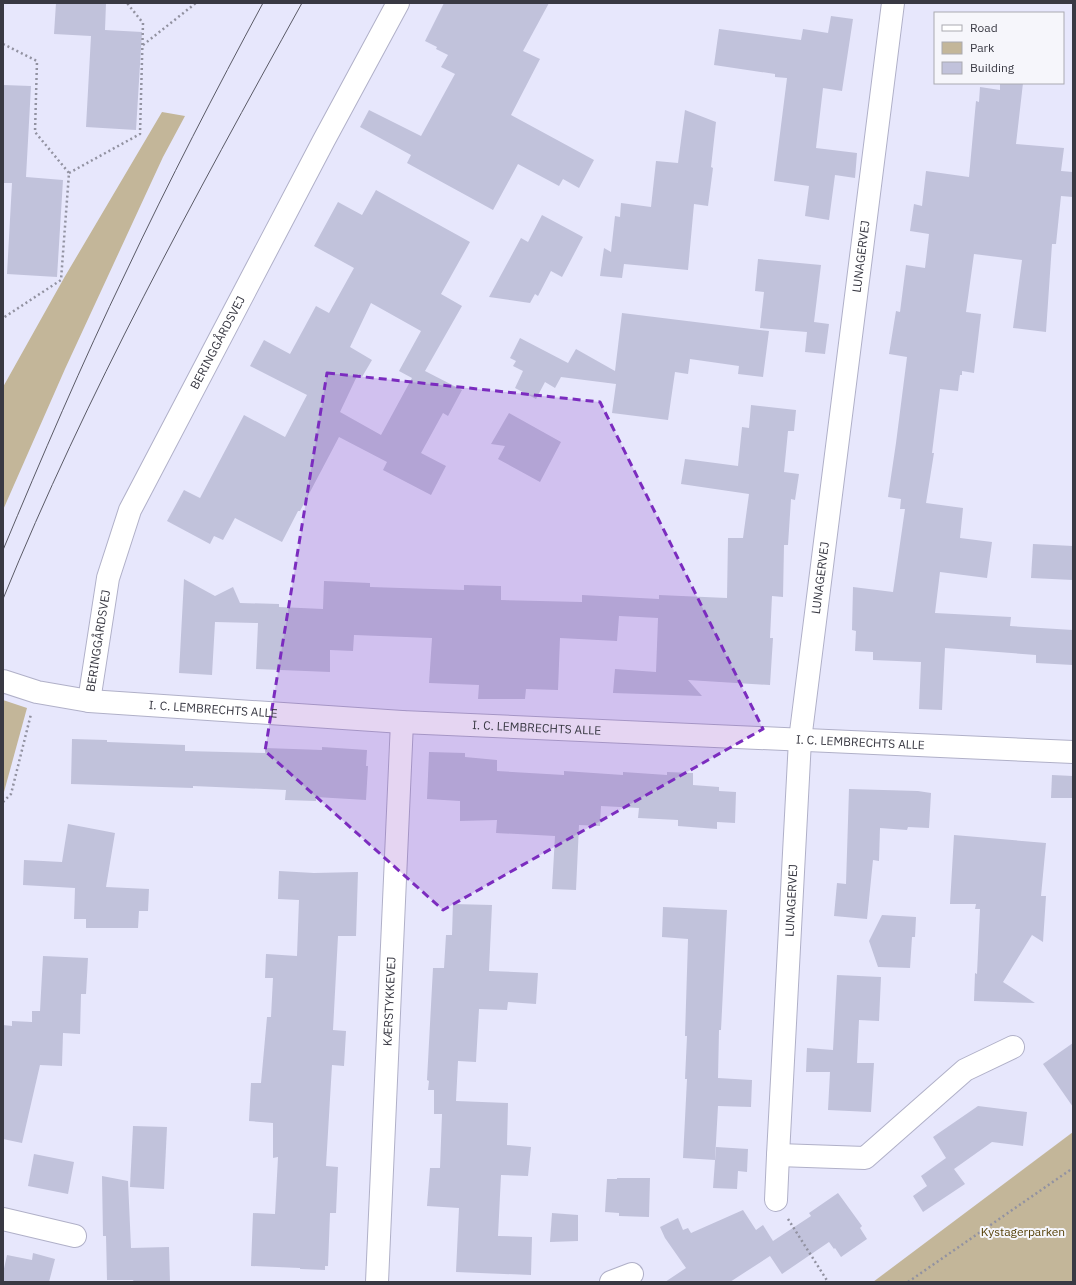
<svg xmlns="http://www.w3.org/2000/svg" width="1076" height="1285" viewBox="0 0 1076 1285" font-family="'IBM Plex Sans',sans-serif">
	<style>
		.green { fill: #c3b699 }
		.building { fill: #c1c2db; fill-rule: evenodd }
		.lines { fill: none; stroke-linecap: round; stroke-linejoin: round }
		.street-casing { stroke: #b0b0c8; stroke-width: 24 }
		.path { stroke: #9292a1; stroke-width: 2.5; stroke-dasharray: 2 3; stroke-linecap: butt }
		.street { stroke: #fff; stroke-width: 22 }
		.tram { stroke: #5a5a66; stroke-width: 1 }
		.marked { fill: #7b2cbf; fill-opacity: 0.2; stroke: #7b2cbf; stroke-width: 3; stroke-dasharray: 8 5; stroke-linejoin: round }
		.labels { text-anchor: middle; stroke-width: 4; stroke-linejoin: round; paint-order: stroke }
		.street-label { font-size: 12px; fill: #393943; stroke: #f6f6fb }
		.park-label { font-size: 12px; fill: #543f06; stroke: #f6f6fb }
	</style>
	<rect width="100%" height="100%" fill="#e7e7fc"/>
	<!-- green -->
	<g class="green">
		<polygon points="162,112 185,116 163,157 65,369 3,510 3,387 64,278"/>
		<polygon points="3,700 27,708 4,792 3,792"/>
		<polygon points="1073,1132 1073,1282 873,1282"/>
	</g>
	<!-- building -->
	<g class="building">
		<polygon points="56,3 106,3 105,30 142,32 136,130 86,127 91,36 54,34"/>
		<polygon points="444,3 549,3 523,51 540,59 511,115 594,160 579,188 563,179 559,186 518,164 493,210 407,163 411,155 360,127 369,110 421,136 455,74 441,67 448,55 436,49 437,47 425,41"/>
		<polygon points="831,16 853,19 842,91 823,88 816,148 857,153 855,178 835,175 829,220 805,216 809,186 774,181 787,78 775,77 775,74 714,65 719,29 801,40 803,29 828,33"/>
		<polygon points="1000,83 1023,83 1016,144 1064,148 1061,171 1073,172 1073,197 1061,196 1056,244 1052,244 1046,332 1013,328 1022,260 974,254 966,312 981,314 974,373 962,371 962,375 960,375 958,391 940,389 932,453 934,453 926,503 963,508 960,538 992,542 987,578 940,572 935,613 1011,617 1010,626 1073,630 1073,665 1036,663 1036,655 945,648 942,710 919,709 921,662 873,660 873,652 855,651 856,631 852,630 853,587 893,592 905,509 900,509 901,499 888,497 896,443 907,357 889,354 896,311 900,312 906,265 925,268 929,234 910,231 914,204 922,206 926,171 969,177 976,101 979,102 980,87 1000,90"/>
		<polygon points="3,85 31,86 26,177 63,180 57,277 7,274 12,183 3,183"/>
		<polygon points="685,110 716,122 711,167 713,168 708,206 694,204 688,270 624,264 622,278 600,276 604,248 611,252 615,216 620,217 621,203 651,207 656,161 678,163"/>
		<path d="M376,190L470,242L441,294L462,306L425,371L462,390L448,416L443,413L421,453L446,466L431,495L383,470L387,462L339,437L300,511H298L282,542L235,518L223,540L214,536L210,544L167,521L184,490L200,498L244,415L285,437L307,395L250,366L264,340L290,354L316,306L329,313L354,268L314,246L338,202L362,215ZM371,303L421,331L399,371L412,378L381,435L340,412L358,374L362,377L372,360L350,347Z"/>
		<polygon points="542,215 583,237 562,277 551,271 538,296 535,294 530,303 489,297 521,238 528,242"/>
		<polygon points="758,259 821,265 814,322 829,324 825,354 805,352 807,332 760,328 764,292 755,291"/>
		<polygon points="622,313 769,331 763,377 738,374 739,366 690,359 688,374 675,372 668,420 612,413 616,384 561,377 555,388 545,382 536,399 515,388 523,371 513,366 516,361 510,358 520,338 568,363 576,349 615,371"/>
		<polygon points="751,405 796,410 794,431 788,431 784,472 799,474 795,500 791,499 788,545 784,545 783,597 772,596 770,638 773,638 770,685 688,680 702,696 613,693 615,669 656,672 658,618 619,616 617,641 560,638 558,690 526,689 525,699 478,699 479,685 429,683 432,638 354,635 353,651 330,650 330,672 256,669 258,623 215,622 212,675 179,673 184,579 215,596 233,587 240,603 279,604 279,607 323,609 324,581 370,583 370,587 464,590 464,585 501,586 501,600 582,602 582,595 659,599 659,595 727,598 728,538 743,538 749,494 681,484 685,459 738,466 742,427 749,428"/>
		<polygon points="509,413 561,442 540,482 498,459 505,446 491,444"/>
		<polygon points="1033,544 1073,546 1073,580 1031,578"/>
		<polygon points="72,739 107,740 107,742 185,745 185,751 265,753 265,748 322,750 322,747 367,750 366,766 368,766 366,800 316,797 316,801 285,800 286,790 193,786 193,788 71,784"/>
		<polygon points="429,752 465,753 465,757 497,760 497,771 564,775 564,771 623,775 623,772 667,775 667,772 693,773 693,785 719,787 719,791 736,792 735,823 717,822 717,829 678,826 678,820 638,818 639,808 601,806 600,826 579,825 576,890 552,889 555,836 496,833 497,820 460,821 460,801 427,799"/>
		<polygon points="1052,775 1073,776 1073,798 1051,798"/>
		<polygon points="849,789 918,791 931,793 929,828 908,827 907,830 880,828 879,861 873,860 867,919 834,916 837,883 846,884"/>
		<polygon points="68,824 115,833 106,887 149,889 148,911 139,911 138,928 86,928 86,919 74,919 75,888 23,885 24,860 62,862"/>
		<polygon points="954,835 1046,843 1041,896 1046,896 1043,942 1032,935 1003,982 1035,1003 974,1001 975,973 977,974 980,909 975,909 976,904 950,904"/>
		<polygon points="279,871 314,873 358,872 356,936 338,936 333,1030 346,1031 344,1066 332,1065 326,1166 338,1167 336,1213 330,1213 328,1266 325,1266 325,1270 300,1269 300,1268 251,1266 253,1213 275,1214 278,1157 273,1158 273,1123 249,1121 251,1083 261,1083 267,1017 271,1017 273,978 265,978 266,954 297,956 299,900 278,899"/>
		<polygon points="453,904 492,905 489,971 538,973 536,1004 508,1002 507,1010 479,1009 476,1062 458,1061 456,1101 508,1103 507,1145 531,1147 528,1176 501,1175 498,1236 532,1237 531,1275 456,1272 459,1208 427,1206 430,1168 440,1168 442,1114 434,1114 434,1090 428,1090 429,1081 427,1080 433,968 444,968 446,935 452,935"/>
		<polygon points="663,907 727,910 721,1030 719,1030 718,1078 752,1080 751,1107 718,1106 715,1160 683,1158 687,1079 685,1079 687,1036 685,1036 688,939 662,937"/>
		<polygon points="882,915 916,917 915,937 912,937 910,968 878,967 869,941"/>
		<polygon points="43,956 88,958 86,994 81,994 80,1034 63,1033 62,1066 40,1065 22,1143 3,1139 3,1025 12,1026 12,1021 32,1022 32,1011 40,1011"/>
		<polygon points="837,975 881,977 879,1021 859,1020 857,1063 874,1063 871,1112 828,1110 830,1072 806,1072 807,1048 833,1050"/>
		<polygon points="1073,1043 1073,1107 1043,1064"/>
		<polygon points="978,1106 1027,1112 1023,1146 992,1142 954,1169 965,1184 923,1212 913,1196 927,1186 921,1176 946,1158 933,1137"/>
		<polygon points="133,1126 167,1127 164,1189 130,1187"/>
		<polygon points="716,1147 748,1149 747,1172 738,1171 737,1189 713,1188"/>
		<polygon points="34,1154 74,1162 68,1194 28,1186"/>
		<polygon points="102,1176 128,1181 131,1248 169,1247 170,1282 134,1282 133,1280 107,1280 106,1236 103,1236"/>
		<polygon points="617,1178 650,1178 649,1217 619,1216 619,1213 605,1212 607,1179 617,1179"/>
		<polygon points="838,1193 862,1226 860,1228 867,1239 841,1257 835,1248 834,1249 829,1242 782,1274 770,1256 730,1282 665,1282 686,1268 665,1238 660,1227 678,1218 683,1230 688,1228 691,1233 743,1210 756,1230 763,1225 773,1241 811,1216 809,1213"/>
		<polygon points="552,1213 578,1215 578,1241 550,1242"/>
		<polygon points="33,1253 55,1259 49,1282 3,1282 3,1273 7,1255 32,1260"/>
	</g>
	<g class="lines">
		<!-- street casing -->
		<g class="street-casing">
			<g id="street">
				<path id="s1" d="M3,681L37,692L89,701L402,722L1073,752"/>
				<path id="s2" d="M89,701L108,578L130,510L324,140L398,3"/>
				<polyline points="778,1155 865,1158 965,1070 1013,1047"/>
				<path id="s3" d="M776,1200L778,1155L800,740L893,3"/>
				<polyline points="3,1219 75,1236"/>
				<path id="s4" d="M377,1282L402,722"/>
				<polyline points="611,1282 632,1274"/>
			</g>
		</g>
		<!-- path -->
		<g class="path">
			<polyline points="3,44 37,61 35,132 69,173 61,280 3,318"/>
			<polyline points="143,45 196,3"/>
			<polyline points="69,173 140,134 143,23 127,3"/>
			<polyline points="3,802 11,794 31,714"/>
			<polyline points="788,1219 828,1282"/>
			<polyline points="908,1282 1073,1168"/>
		</g>
		<!-- street -->
		<use href="#street" class="street"/>
		<!-- tram -->
		<g class="tram">
			<path d="M3,550C42,457 82,363 126,272C169,181 215,92 263,3"/>
			<path d="M3,599C87,393 194,198 302,3"/>
		</g>
	</g>
	<!-- marked area -->
	<path class="marked" d="M327,373L600,402L763,729L443,910L265,751Z"/>
	<g class="labels">
		<!-- street labels -->
		<g class="street-label">
			<text dy="4" stroke="none"><textPath href="#s3" startOffset="948">LUNAGERVEJ</textPath></text>
			<text dy="4" stroke="none"><textPath href="#s2" startOffset="385">BERINGGÅRDSVEJ</textPath></text>
			<text dy="4" stroke="none"><textPath href="#s3" startOffset="624">LUNAGERVEJ</textPath></text>
			<text dy="4" stroke="none"><textPath href="#s2" startOffset="61">BERINGGÅRDSVEJ</textPath></text>
			<text dy="4" stroke="none"><textPath href="#s1" startOffset="213">I. C. LEMBRECHTS ALLE</textPath></text>
			<text dy="4" stroke="none"><textPath href="#s1" startOffset="537">I. C. LEMBRECHTS ALLE</textPath></text>
			<text dy="4" stroke="none"><textPath href="#s1" startOffset="861">I. C. LEMBRECHTS ALLE</textPath></text>
			<text dy="4" stroke="none"><textPath href="#s3" startOffset="300">LUNAGERVEJ</textPath></text>
			<text dy="4" stroke="none"><textPath href="#s4" startOffset="281">KÆRSTYKKEVEJ</textPath></text>
		</g>
		<!-- park labels -->
		<g class="park-label">
			<text x="1023" y="1236">Kystagerparken</text>
		</g>
	</g>
	<!-- border -->
	<rect width="1076" height="1285" fill="none" stroke="#393943" stroke-width="8"/>
	<!-- legend -->
	<rect x="934" y="12" width="130" height="72" fill="#f6f6fb" stroke="#aaaab1"/>
	<rect x="942" y="25" width="20" height="6" fill="#ffffff" stroke="#aaaab1"/>
	<text x="970" y="32" font-size="12" fill="#393943">Road</text>
	<rect x="942" y="42" width="20" height="12" fill="#c3b699" stroke="#aaaab1"/>
	<text x="970" y="52" font-size="12" fill="#393943">Park</text>
	<rect x="942" y="62" width="20" height="12" fill="#c1c2db" stroke="#aaaab1"/>
	<text x="970" y="72" font-size="12" fill="#393943">Building</text>
</svg>
